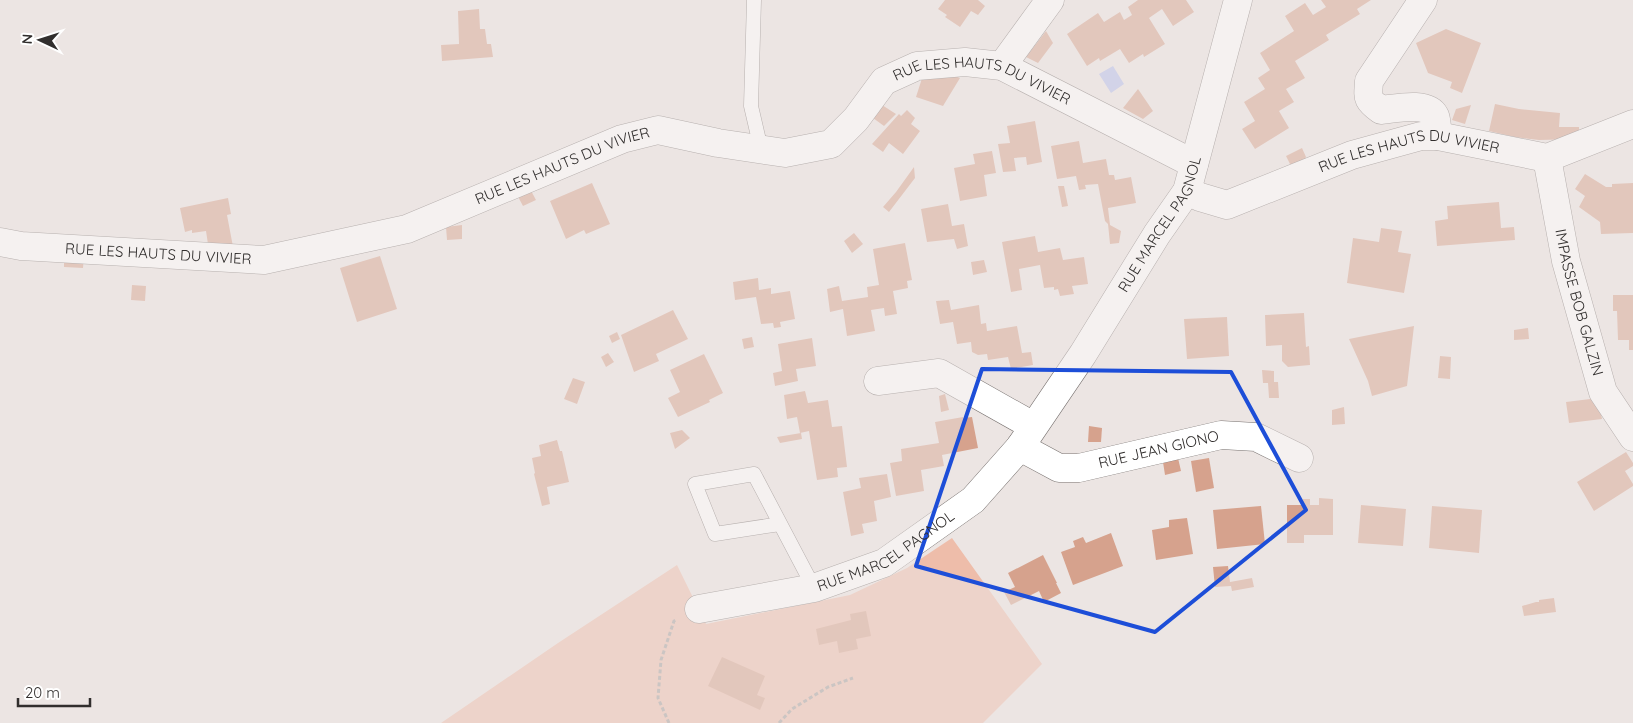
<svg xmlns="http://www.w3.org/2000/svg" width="1633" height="723" viewBox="0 0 1633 723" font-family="Quicksand,sans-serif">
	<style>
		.green { fill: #eebdaa }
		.water { fill: #b1bced }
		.building { fill: #d6a28d }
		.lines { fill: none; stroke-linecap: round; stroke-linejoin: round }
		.service-casing { stroke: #77716f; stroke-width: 15 }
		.minor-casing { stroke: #77716f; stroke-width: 29 }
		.path { stroke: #a39e9c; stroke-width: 3; stroke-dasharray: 4 2.5; stroke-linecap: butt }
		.service { stroke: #fff; stroke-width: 14 }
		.minor { stroke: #fff; stroke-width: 28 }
		.marked { fill: none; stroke: #1d4ed8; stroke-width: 4; stroke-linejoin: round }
		.labels { text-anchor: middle; stroke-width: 4; stroke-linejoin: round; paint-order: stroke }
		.street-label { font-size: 15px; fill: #312e2d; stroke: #fff }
	</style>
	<rect width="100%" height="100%" fill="#ece5e3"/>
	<!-- green -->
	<polygon class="green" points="952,538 1042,664 983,723 441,723 558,643 677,565 706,624 850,595 907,568"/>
	<!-- water -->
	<polygon class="water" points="1113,66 1124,84 1111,93 1099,74"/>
	<!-- building -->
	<g class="building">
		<polygon points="945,0 978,0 985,6 978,15 971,11 960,27 945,17 947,15 938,9"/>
		<polygon points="1138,0 1186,0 1194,12 1173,26 1162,9 1149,18 1165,44 1144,57 1143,54 1129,63 1120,49 1100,61 1099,58 1087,66 1067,34 1098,13 1104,22 1120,12 1124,20 1132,15 1128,7"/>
		<polygon points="1321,0 1371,0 1357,9 1360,14 1326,35 1329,40 1295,61 1305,78 1286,89 1294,102 1279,111 1289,128 1255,149 1242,129 1255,121 1244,102 1265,89 1258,78 1270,70 1260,53 1294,31 1285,16 1305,3 1313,15 1326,7"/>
		<polygon points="479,9 480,29 485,29 487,44 491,44 493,57 442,61 441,45 459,44 458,11"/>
		<polygon points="1446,29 1481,43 1462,93 1450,88 1452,82 1428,73 1416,43"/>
		<polygon points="1046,31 1053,43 1038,63 1026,57"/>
		<polygon points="924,72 947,73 960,78 943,106 916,97"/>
		<polygon points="1138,89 1153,111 1143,119 1123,108"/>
		<polygon points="1495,104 1519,109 1560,113 1559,127 1579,127 1579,139 1539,140 1515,137 1489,131"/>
		<polygon points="882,105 896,114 884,126 873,118"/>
		<polygon points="1471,105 1465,124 1452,120 1456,109"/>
		<polygon points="907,110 915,118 911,124 920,131 903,154 889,143 883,152 872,144 899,114 901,116"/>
		<polygon points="1035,121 1042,162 1027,165 1026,157 1014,158 1016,171 1003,172 998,144 1010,143 1007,126"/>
		<polygon points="1079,141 1083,163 1106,159 1109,175 1114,175 1115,180 1131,177 1136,203 1108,208 1110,225 1121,231 1119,243 1110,244 1108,224 1105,221 1098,184 1085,185 1086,189 1079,190 1076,176 1057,179 1051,146"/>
		<polygon points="1302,148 1306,157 1305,159 1291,166 1286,156"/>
		<polygon points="992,151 996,173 984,175 987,196 960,201 954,168 975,164 973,154"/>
		<polygon points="914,167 915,178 889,212 883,207 896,192"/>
		<polygon points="1585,174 1606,187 1612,187 1612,184 1633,183 1633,233 1601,234 1600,222 1579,207 1585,196 1575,189"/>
		<polygon points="592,183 610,224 586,234 584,230 566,239 550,201"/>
		<polygon points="1058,186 1064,186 1068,206 1062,207"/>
		<polygon points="529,187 536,200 523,206 516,193"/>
		<polygon points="228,198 231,214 227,215 234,252 209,251 206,231 192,233 192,230 185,232 180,208"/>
		<polygon points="1499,202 1501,228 1514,227 1515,240 1437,246 1435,221 1448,219 1447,206"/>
		<polygon points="948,204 952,226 964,224 968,246 957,249 954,239 927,242 921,209"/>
		<polygon points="462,225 462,239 447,240 446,227"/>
		<polygon points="1381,228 1402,231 1398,252 1411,254 1404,293 1347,283 1353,238 1379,242"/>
		<polygon points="854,233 863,244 852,253 844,241"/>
		<polygon points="1035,236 1038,252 1060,248 1063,260 1084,257 1088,284 1072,286 1074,294 1060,296 1058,289 1054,290 1054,287 1044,288 1040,265 1019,269 1022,290 1011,292 1002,242"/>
		<polygon points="905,243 912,280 907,281 908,288 893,291 897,314 885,316 884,308 871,310 875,331 847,336 843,309 830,312 827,289 839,286 842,301 868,297 867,287 879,285 873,249"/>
		<polygon points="64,256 84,256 83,268 64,267"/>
		<polygon points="380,256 397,309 357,322 340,268"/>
		<polygon points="984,260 987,272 973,275 971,262"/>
		<polygon points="758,278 759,290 771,288 771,294 790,291 795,319 780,322 781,327 774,328 773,323 761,324 756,297 735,300 733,282"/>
		<polygon points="132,285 146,286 145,301 131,300"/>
		<polygon points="1613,295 1633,295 1633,350 1629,350 1629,340 1618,340 1617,311 1613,311"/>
		<polygon points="949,300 951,310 979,305 981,324 986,323 987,331 1017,326 1022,353 1031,352 1033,365 1011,369 1008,357 988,360 987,354 978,355 972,352 971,342 957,344 953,322 940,324 936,301"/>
		<polygon points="673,310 688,339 656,354 659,361 634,372 621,335"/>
		<polygon points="1304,313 1306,347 1309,346 1310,365 1288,367 1282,361 1282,345 1266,346 1265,315"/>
		<polygon points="1227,317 1229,356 1187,359 1184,319"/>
		<polygon points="1414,326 1407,386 1372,396 1368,381 1349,339"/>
		<polygon points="1528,328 1529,339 1514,340 1514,330"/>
		<polygon points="617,332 620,339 612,343 609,336"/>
		<polygon points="752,337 754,347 744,349 742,339"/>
		<polygon points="812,338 816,366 796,369 798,381 775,386 773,373 782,371 778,344"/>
		<polygon points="608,353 614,362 606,367 601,357"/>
		<polygon points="704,354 723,393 709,400 710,402 678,417 668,398 680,392 670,370"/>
		<polygon points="1440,356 1451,357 1450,379 1438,378"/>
		<polygon points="1262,370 1274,371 1274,382 1278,382 1279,398 1269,398 1268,383 1263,383"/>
		<polygon points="573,378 585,382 577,404 564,399"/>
		<polygon points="805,391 808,403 828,400 832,427 842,426 847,467 837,468 838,477 817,480 809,431 800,433 797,417 787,419 784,395"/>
		<polygon points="945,394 949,410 941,412 939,396"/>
		<polygon points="1598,398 1602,419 1569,423 1566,402"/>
		<polygon points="1344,407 1345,424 1332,425 1332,410"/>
		<polygon points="963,417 963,418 972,417 978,448 942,455 944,466 921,470 924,491 896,496 890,463 902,461 901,449 939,443 935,422"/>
		<polygon points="1089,426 1102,428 1101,442 1088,442"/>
		<polygon points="682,430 690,438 675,449 670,433"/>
		<polygon points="801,433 802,439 780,443 777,437"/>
		<polygon points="557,440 560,451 562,451 569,482 547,487 550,504 542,506 534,474 535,473 532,458 541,456 539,445"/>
		<polygon points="1626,452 1633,463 1633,466 1625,471 1633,484 1633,486 1594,511 1577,482"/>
		<polygon points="1178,458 1181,471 1165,475 1163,462"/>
		<polygon points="1209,458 1214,488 1196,492 1191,461"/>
		<polygon points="887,474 891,497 874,501 877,521 862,524 864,533 851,536 843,492 861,488 859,478"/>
		<polygon points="1319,498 1333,499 1333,535 1304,535 1304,543 1287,543 1287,505 1303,505 1303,499 1310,499 1310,505 1319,505"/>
		<polygon points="1361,505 1406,509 1403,546 1358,543"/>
		<polygon points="1261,506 1265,544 1217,549 1213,510"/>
		<polygon points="1432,506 1482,510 1479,553 1429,548"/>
		<polygon points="1187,518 1193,554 1156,560 1152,530 1169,527 1169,520"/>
		<polygon points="1111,533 1123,566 1073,585 1061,552 1075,547 1073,541 1083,537 1086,543"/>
		<polygon points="1043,555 1057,583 1056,583 1061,593 1044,602 1039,591 1011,605 1004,592 1015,587 1008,573"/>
		<polygon points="1228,566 1230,582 1252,578 1254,587 1232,591 1231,586 1215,587 1213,567"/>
		<polygon points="1554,598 1556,612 1524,616 1522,606 1536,602 1539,602 1539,600"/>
		<polygon points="866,611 871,636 856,639 858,649 839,653 837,641 819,645 816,629 851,620 850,614"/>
		<polygon points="722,657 765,676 757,695 765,698 760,710 708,686"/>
	</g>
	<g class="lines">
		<!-- service casing -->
		<g class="service-casing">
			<g id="service">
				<polyline points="754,0 751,106 761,149"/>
				<polyline points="780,524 715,534 695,484 754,474 814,588"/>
			</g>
		</g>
		<!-- minor casing -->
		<g class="minor-casing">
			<g id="minor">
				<path d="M1423,0L1369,81C1368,98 1366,99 1381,110C1394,109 1427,101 1435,116C1437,121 1437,130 1438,136"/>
				<polyline points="1002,66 1050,0"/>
				<path id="s1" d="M1547,158L1566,261L1603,392L1633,437"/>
				<path id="s2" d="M1187,191L1200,197L1227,205L1352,155L1421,136H1438L1547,158L1633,124"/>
				<path id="s3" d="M0,242L21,246L264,260L407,229L622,139L658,130L718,143L785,153L831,144L856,119L884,81L917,66L965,62L1002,66L1194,164"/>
				<polyline points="878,381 939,373 1033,426"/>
				<path id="s4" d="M1020,447L1059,468H1079L1221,435L1256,437L1299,458"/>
				<path id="s5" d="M699,609L814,588L884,563L973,500L1020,447L1083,354L1157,234L1187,191L1238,0"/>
			</g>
		</g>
		<!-- path -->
		<g class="path">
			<polyline points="669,723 658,698 661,660 674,621 676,620"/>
			<polyline points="779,723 792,709 828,687 853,678"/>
		</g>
		<!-- service -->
		<use href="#service" class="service"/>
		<!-- minor -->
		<use href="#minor" class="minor"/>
	</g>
	<!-- marked area -->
	<path d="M0 0H1633V723H0ZM982,369L1231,372L1306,510L1155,632L916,566Z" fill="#ece5e3" fill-opacity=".55" fill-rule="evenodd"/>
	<path class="marked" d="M982,369L1231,372L1306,510L1155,632L916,566Z"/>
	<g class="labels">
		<!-- street labels -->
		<g class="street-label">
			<text dy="5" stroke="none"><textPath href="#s3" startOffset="1044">RUE LES HAUTS DU VIVIER</textPath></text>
			<text dy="5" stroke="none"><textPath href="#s2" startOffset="235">RUE LES HAUTS DU VIVIER</textPath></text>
			<text dy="5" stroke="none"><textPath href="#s3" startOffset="579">RUE LES HAUTS DU VIVIER</textPath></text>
			<text dy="5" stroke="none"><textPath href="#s5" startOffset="635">RUE MARCEL PAGNOL</textPath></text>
			<text dy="5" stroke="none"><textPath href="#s3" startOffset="159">RUE LES HAUTS DU VIVIER</textPath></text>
			<text dy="5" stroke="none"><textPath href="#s1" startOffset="148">IMPASSE BOB GALZIN</textPath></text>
			<text dy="5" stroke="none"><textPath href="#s4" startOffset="146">RUE JEAN GIONO</textPath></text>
			<text dy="5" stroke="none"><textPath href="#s5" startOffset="198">RUE MARCEL PAGNOL</textPath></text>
		</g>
	</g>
	<!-- north arrow -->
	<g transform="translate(40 40) rotate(274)" stroke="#ffffff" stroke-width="4" paint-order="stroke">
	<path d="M0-4L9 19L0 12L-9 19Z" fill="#312e2d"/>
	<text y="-8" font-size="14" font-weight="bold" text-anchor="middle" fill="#312e2d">N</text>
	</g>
	<!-- scale -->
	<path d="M18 698v8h72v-8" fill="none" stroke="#312e2d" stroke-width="2.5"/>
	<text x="25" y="698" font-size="15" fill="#312e2d" stroke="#ffffff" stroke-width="4" paint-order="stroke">20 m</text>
</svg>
